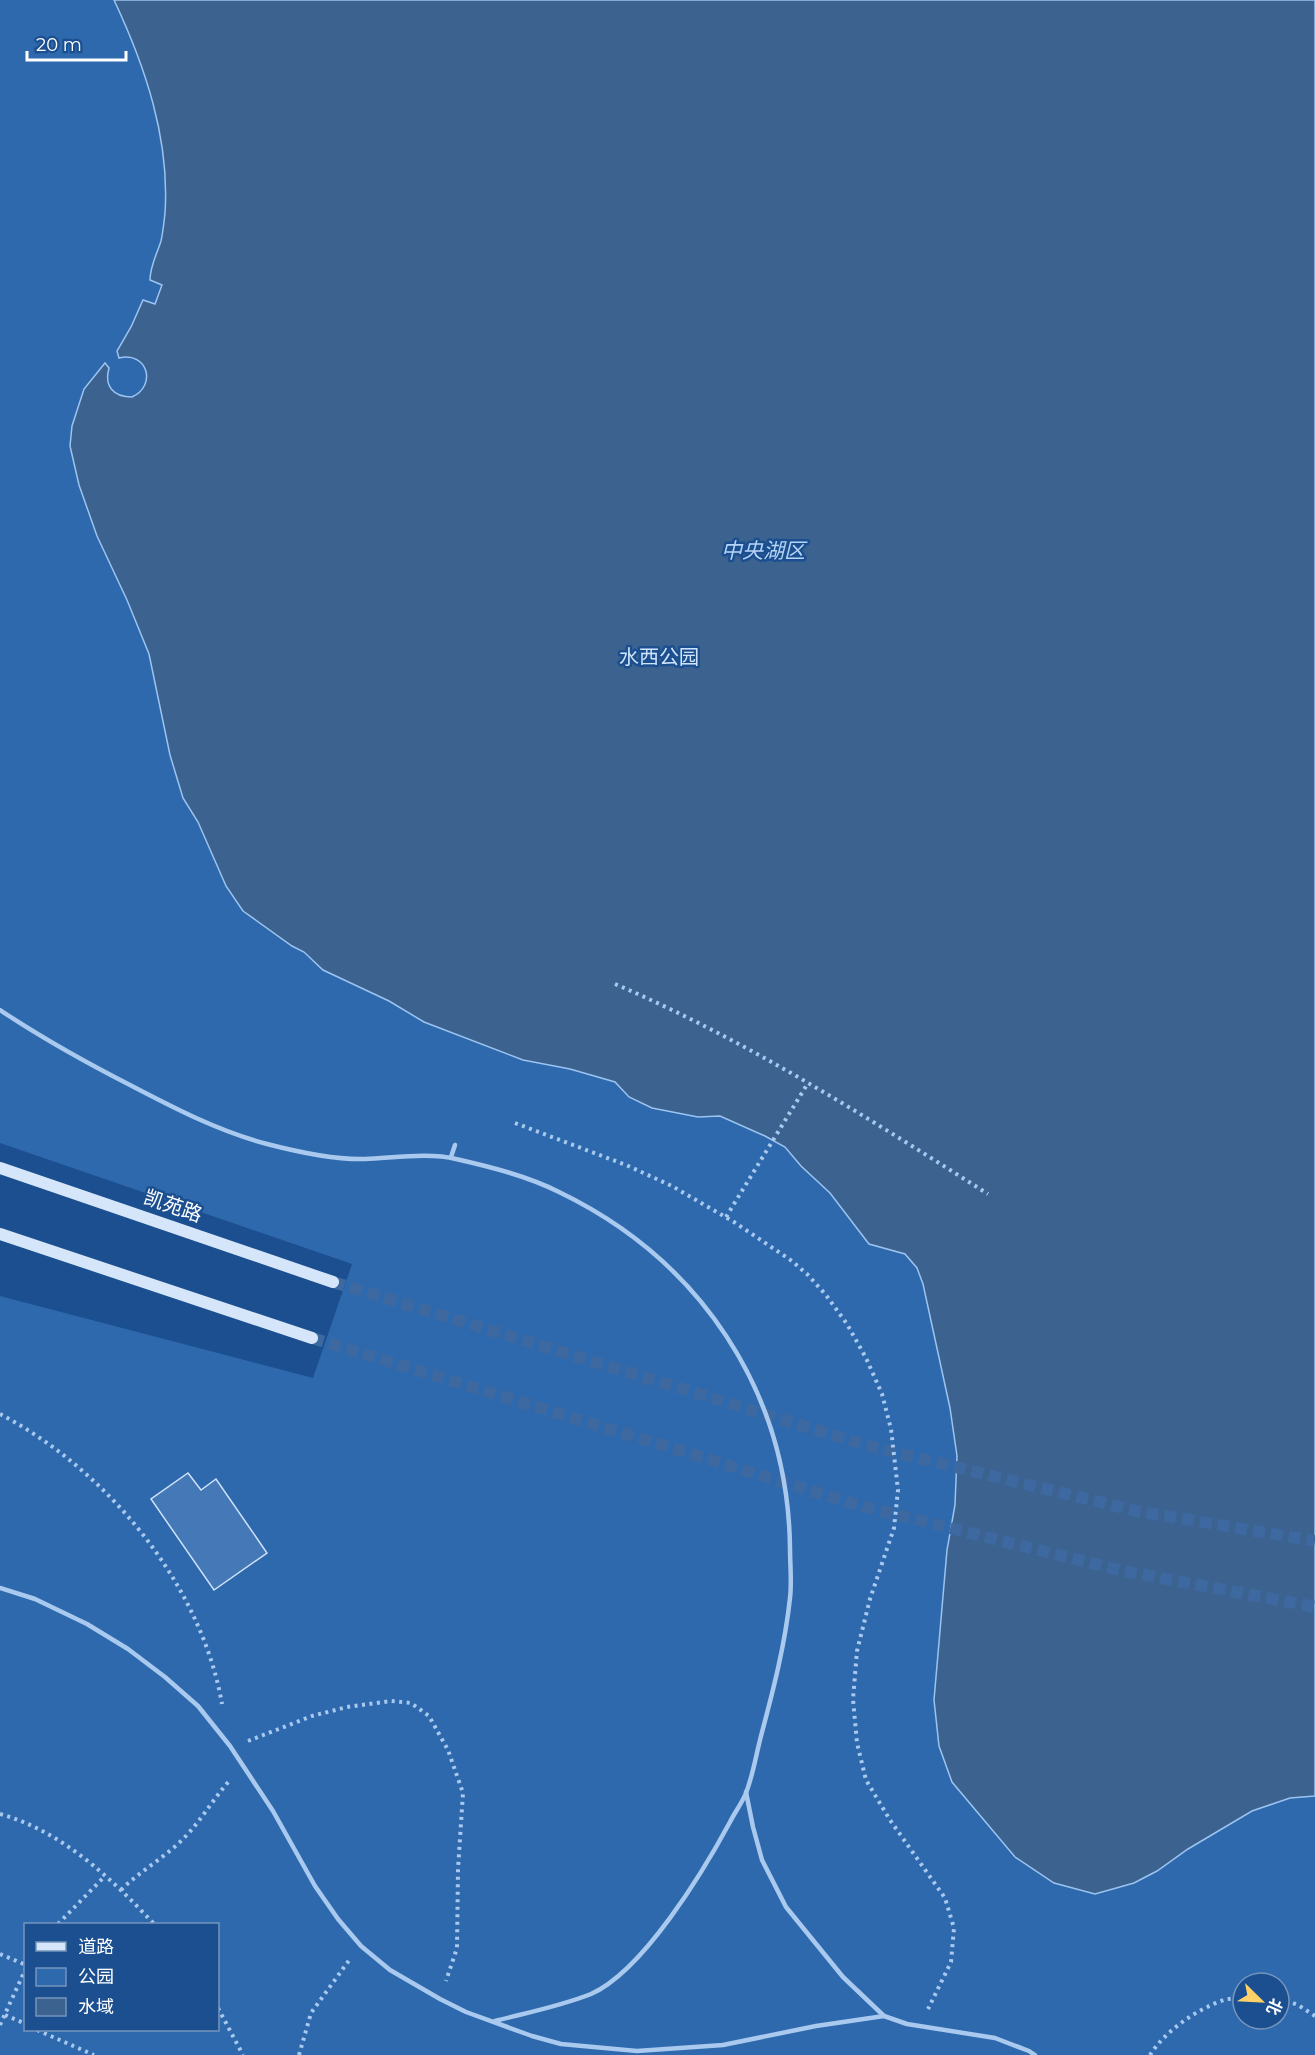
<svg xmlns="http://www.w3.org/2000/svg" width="1315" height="2055" viewBox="0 0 1315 2055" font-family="Montserrat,'Noto Sans SC',sans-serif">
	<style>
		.green { fill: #2e69ad; fill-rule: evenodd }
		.water { fill: #3c6290; stroke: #9cc4f0; stroke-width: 1.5 }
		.building { fill: #4478b7; stroke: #cfe3fa; stroke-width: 1.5 }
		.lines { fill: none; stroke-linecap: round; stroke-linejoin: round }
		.secondary-tunnel { stroke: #3d69a0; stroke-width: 12; stroke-dasharray: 12 6; stroke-linecap: butt }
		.path { stroke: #a9c9ee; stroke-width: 4; stroke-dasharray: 3 4.5; stroke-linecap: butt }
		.service { stroke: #a9c9ee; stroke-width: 4.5 }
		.secondary { stroke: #d6e6fa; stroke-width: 12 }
		.labels { text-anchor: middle; stroke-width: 5; stroke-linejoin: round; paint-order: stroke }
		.park-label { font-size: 20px; fill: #cfe3fa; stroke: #1b4f8f }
		.street-label { font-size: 20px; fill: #fff; stroke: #1b4f8f }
		.water-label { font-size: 21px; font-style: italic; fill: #b5d3f5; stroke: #1b4f8f }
	</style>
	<rect width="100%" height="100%" fill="#1b4f8f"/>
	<!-- green -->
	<path class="green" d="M0,0H1315V2055H0V1296L313,1378L352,1264L0,1143ZM26,1924H218V2030H26ZM1243,1983H1279V2019H1243Z"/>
	<!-- water -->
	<path class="water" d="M114,0H1315V1796L1290,1798L1252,1811L1188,1849L1157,1871L1134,1883L1095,1894L1054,1883L1015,1857L952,1782L939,1746L934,1700L947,1550L955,1505L957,1456L950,1408L923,1284L917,1268L905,1254L869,1244L830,1193L801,1166L785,1147L765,1136L720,1116L698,1117L652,1108L629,1097L615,1082L570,1069L523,1060L424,1022L389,1001L323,970L304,952L292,946L243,911L226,886L198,822L183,798L170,755L149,654L127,600L97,536L79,485L70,446L72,426L84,389L105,363L109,368C104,386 113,397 132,397C157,386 148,351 119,358L117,351L131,327L143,300L155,304L162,285L150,280C150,266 157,254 161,241C163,232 164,222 165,213C170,139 145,66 114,0Z"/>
	<!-- building -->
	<polygon class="building" points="188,1473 201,1490 216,1479 267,1553 214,1590 151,1499"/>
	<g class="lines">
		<!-- secondary-tunnel -->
		<g class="secondary-tunnel">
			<polyline points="333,1282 869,1446 1136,1511 1315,1541"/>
			<polyline points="312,1338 858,1505 1119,1570 1315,1607"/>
		</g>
		<!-- path -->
		<g class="path">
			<path d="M615,984C746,1040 868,1118 988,1194"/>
			<polyline points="515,1123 626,1165 672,1186 734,1222 792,1261 808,1275 826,1295 847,1324 866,1358 882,1394 891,1429 898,1490 894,1528 870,1599 857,1651 853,1699 857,1743 866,1780 890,1820 945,1898 954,1928 951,1962 928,2009"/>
			<polyline points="726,1217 808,1083"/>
			<path d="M0,1414C107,1470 201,1584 222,1704"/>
			<polyline points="248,1741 312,1716 347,1707 391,1701 411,1703 429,1716 448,1750 463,1793 458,1869 457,1948 446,1981"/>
			<path d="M0,1814C62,1831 112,1879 154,1924"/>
			<path d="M121,1890C140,1871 164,1858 183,1839C201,1821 213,1799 230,1780"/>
			<polyline points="58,1924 105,1876"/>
			<polyline points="0,1954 26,1965"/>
			<polyline points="1279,1998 1298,2005 1315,2016"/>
			<polyline points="218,2008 243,2055"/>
			<polyline points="5,2015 26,2024"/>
			<polyline points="0,2025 26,1968"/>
			<polyline points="37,2030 94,2055"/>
			<polyline points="299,2055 311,2013 350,1959"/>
			<path d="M1150,2055C1165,2031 1197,2009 1224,2000C1230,1998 1237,1999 1243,1998"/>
		</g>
		<!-- service -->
		<g class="service">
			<path d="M0,1010C42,1038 85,1062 130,1085C174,1108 218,1131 267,1144C294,1151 337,1160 365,1159C393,1158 429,1152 456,1159C491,1167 527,1176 559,1192C700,1260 788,1391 790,1548C790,1565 792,1582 790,1598C785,1645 773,1691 761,1736C756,1755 753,1775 746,1793C742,1803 735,1812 730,1822C703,1872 643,1971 591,1994C561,2006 526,2013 495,2021"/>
			<polyline points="451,1157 455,1145"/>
			<polyline points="0,1588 35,1599 87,1624 128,1649 165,1677 198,1706 230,1746 273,1811 315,1886 338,1919 361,1946 390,1970 440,1999 466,2012 532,2036 561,2044 637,2051 723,2045 816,2026 884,2016"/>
			<polyline points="746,1792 753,1827 762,1860 786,1907 843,1977 884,2016 907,2024 995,2038 1029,2051 1035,2055"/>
		</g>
		<!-- secondary -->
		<g class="secondary">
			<polyline points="0,1168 333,1282"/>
			<polyline points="0,1234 312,1338"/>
		</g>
	</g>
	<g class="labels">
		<!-- park labels -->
		<g class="park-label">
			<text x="659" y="664">水西公园</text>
		</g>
		<!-- street labels -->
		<g class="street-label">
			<text transform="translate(173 1206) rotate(19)" y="7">凯苑路</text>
		</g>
		<!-- water labels -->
		<g class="water-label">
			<text x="763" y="558">中央湖区</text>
		</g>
	</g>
	<!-- legend -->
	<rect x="24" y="1923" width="195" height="108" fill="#1b4f8f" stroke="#7695bc" stroke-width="1.5"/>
	<rect x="36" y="1942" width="30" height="9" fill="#d6e6fa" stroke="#7695bc" stroke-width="1.5"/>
	<text x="78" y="1953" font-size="18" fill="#ffffff">道路</text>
	<rect x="36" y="1968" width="30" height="18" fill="#2e69ad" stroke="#7695bc" stroke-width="1.5"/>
	<text x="78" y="1983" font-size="18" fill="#ffffff">公园</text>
	<rect x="36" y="1998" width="30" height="18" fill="#3c6290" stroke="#7695bc" stroke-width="1.5"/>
	<text x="78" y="2013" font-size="18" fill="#ffffff">水域</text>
	<!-- north arrow -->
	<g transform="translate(1261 2001) rotate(114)"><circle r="28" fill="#1b4f8f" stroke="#7695bc" stroke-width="1.5"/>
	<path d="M0-4.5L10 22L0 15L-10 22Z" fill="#ffd166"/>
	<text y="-9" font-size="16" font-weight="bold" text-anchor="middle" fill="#ffffff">北</text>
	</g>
	<!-- scale -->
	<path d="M27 51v9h99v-9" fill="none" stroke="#ffffff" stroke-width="3"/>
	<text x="36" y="51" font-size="18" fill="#ffffff" stroke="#1b4f8f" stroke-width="4.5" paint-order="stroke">20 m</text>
</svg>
